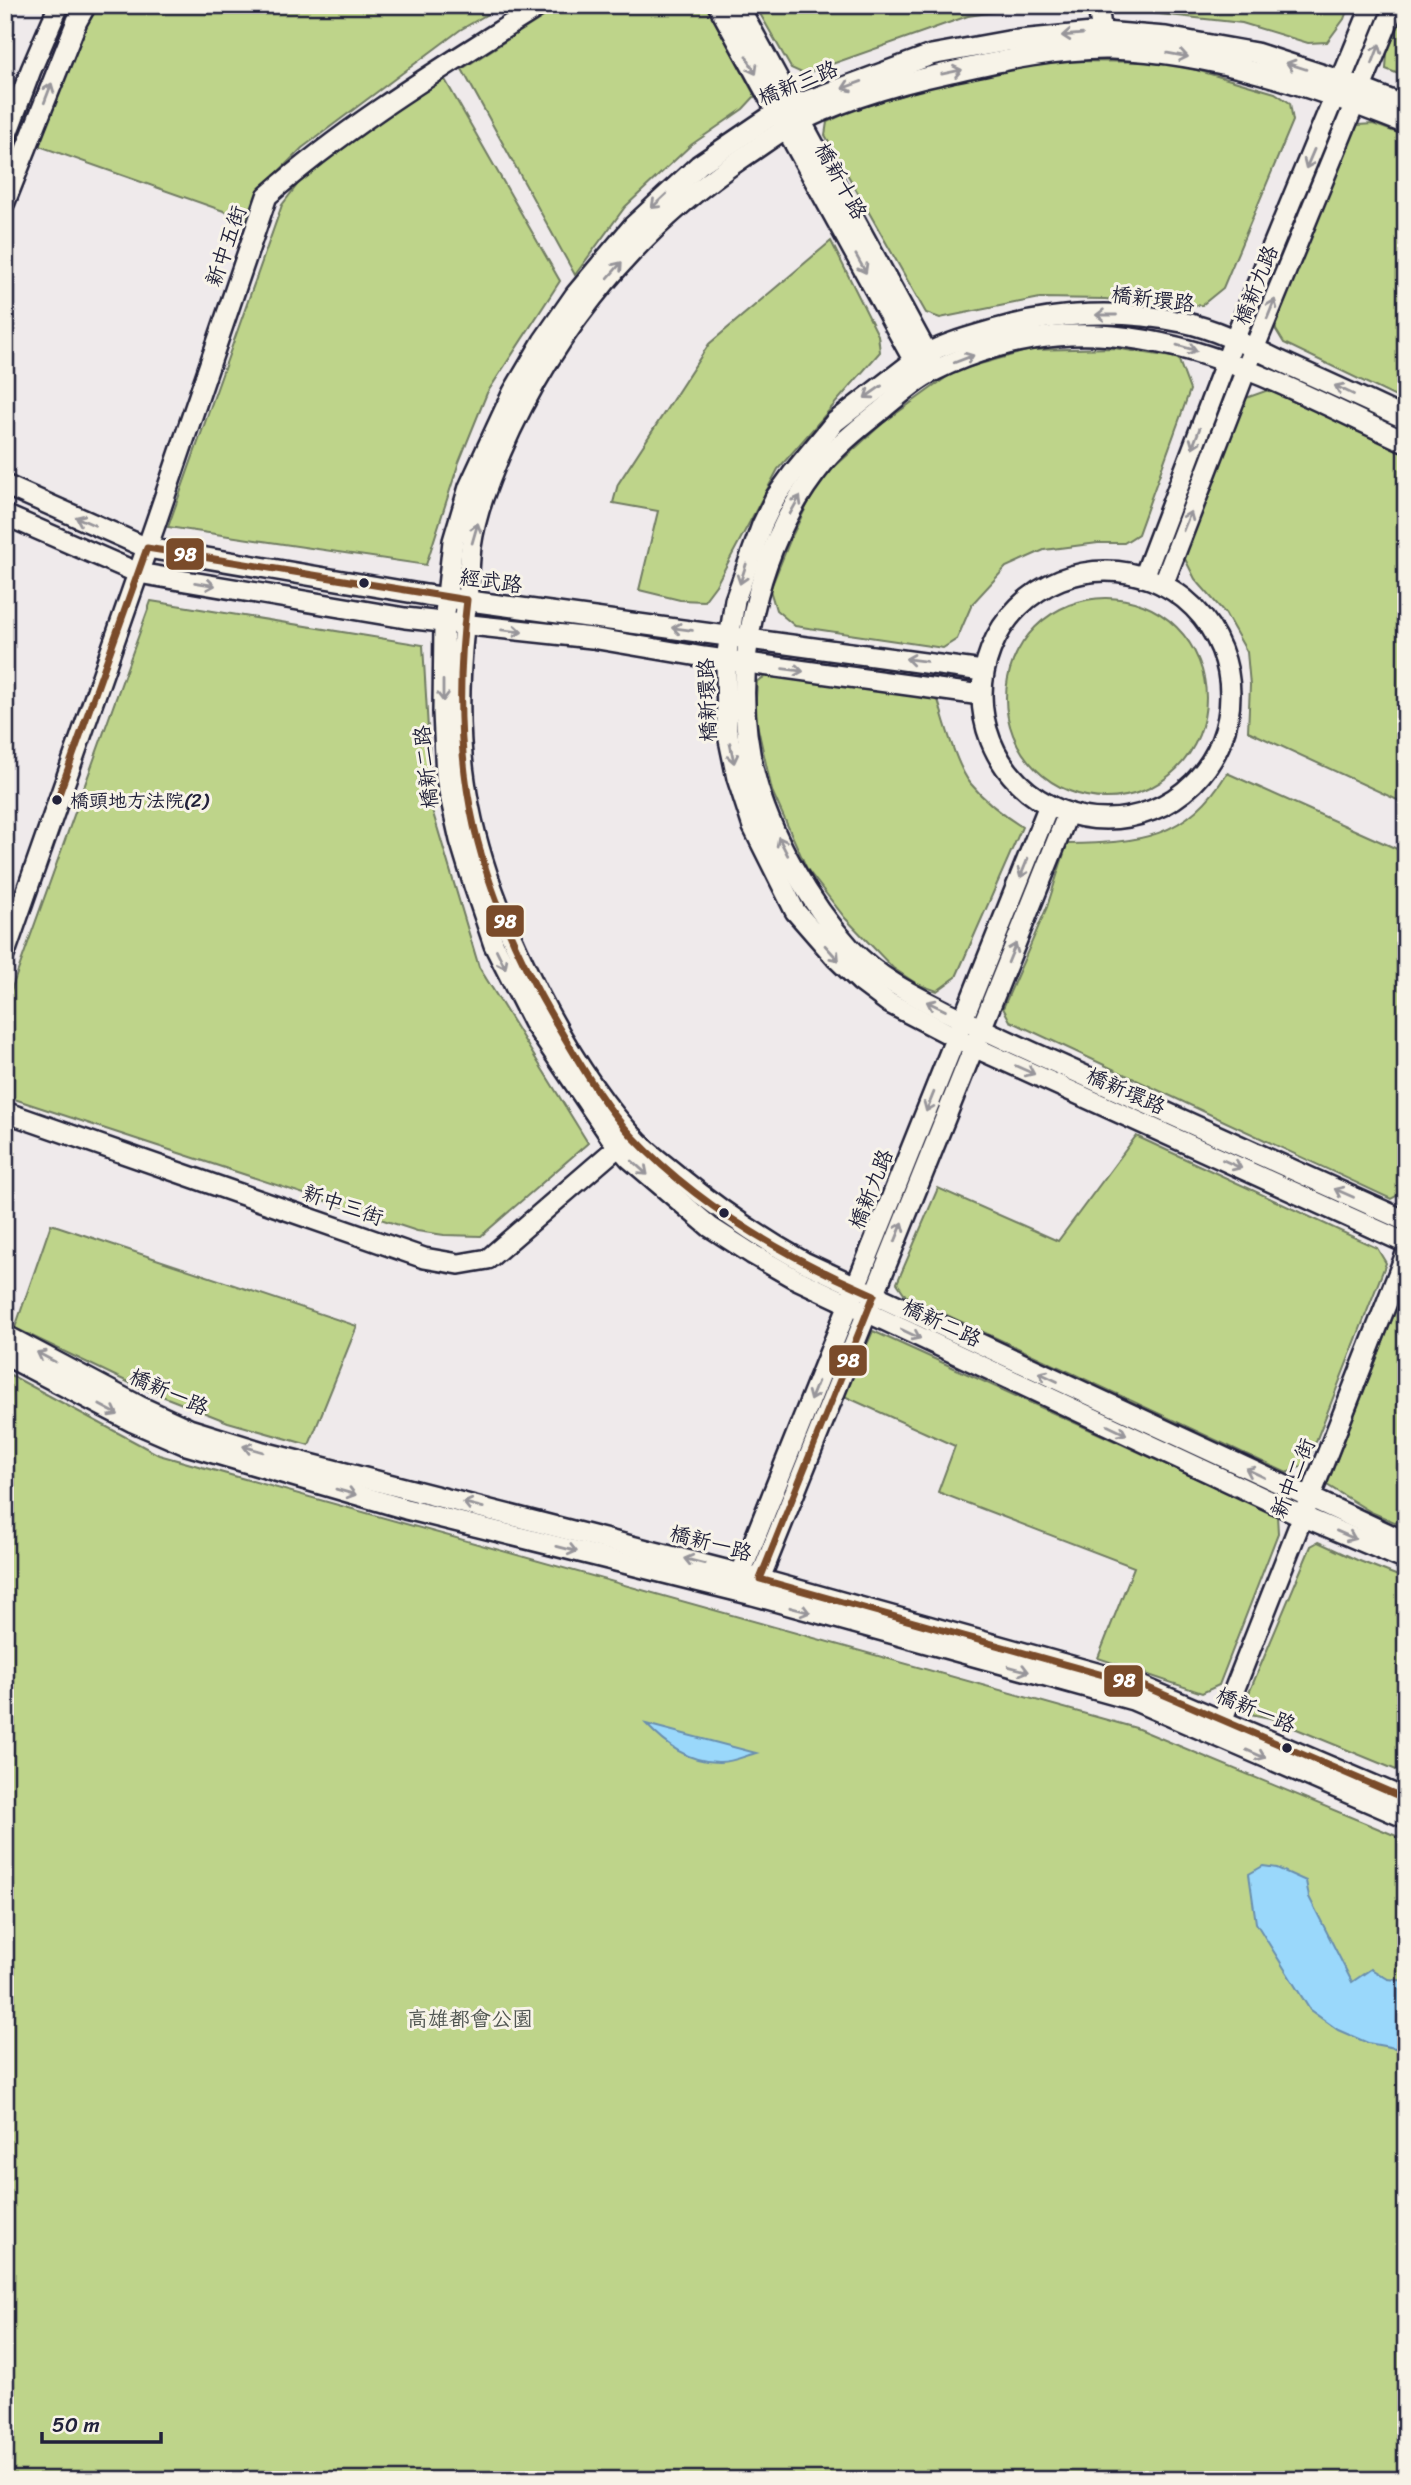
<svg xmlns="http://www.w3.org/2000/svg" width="1411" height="2485" viewBox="0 0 1411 2485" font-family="Sriracha,'LXGW WenKai TC',sans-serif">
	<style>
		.green { fill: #bed48a; stroke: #707b62; stroke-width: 2 }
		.water { fill: #9ad8fb; stroke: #6a8fae; stroke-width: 2 }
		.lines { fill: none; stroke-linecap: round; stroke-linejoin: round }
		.minor-casing { stroke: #22223b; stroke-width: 24 }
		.minor { stroke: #f7f3e8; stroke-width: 19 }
		.bus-1-casing { stroke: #f7f3e8; stroke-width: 12 }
		.bus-1 { stroke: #7a4b2a; stroke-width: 7 }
		.oneway { stroke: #97959a }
		.bus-dot { fill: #22223b; stroke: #f7f3e8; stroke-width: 2.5 }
		.labels { text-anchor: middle; stroke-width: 6; stroke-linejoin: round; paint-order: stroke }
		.bus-label { font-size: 19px; fill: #22223b; stroke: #f7f3e8; text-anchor: start }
		.street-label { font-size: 21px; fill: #22223b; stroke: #f7f3e8 }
		.park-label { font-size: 21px; fill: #515753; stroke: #f7f3e8 }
		.line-badge { stroke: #f7f3e8; stroke-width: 2.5 }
		.badge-label { font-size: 19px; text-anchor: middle; font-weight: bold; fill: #fff }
	</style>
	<rect width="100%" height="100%" fill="#efeaeb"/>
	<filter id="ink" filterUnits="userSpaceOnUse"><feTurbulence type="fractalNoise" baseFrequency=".0143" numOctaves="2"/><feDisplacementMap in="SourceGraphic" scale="14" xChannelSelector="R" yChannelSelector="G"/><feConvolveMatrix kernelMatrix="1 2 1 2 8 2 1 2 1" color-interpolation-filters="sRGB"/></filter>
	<g filter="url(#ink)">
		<!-- green -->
		<g class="green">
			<path d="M99,5H503L460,30L302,148L259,191L249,220L39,146C54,105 71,38 99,5Z"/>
			<polygon points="562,5 706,5 755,96 743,109 691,145 625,207 575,275 462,69"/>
			<polygon points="755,5 1041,5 968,16 804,74 791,68"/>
			<polygon points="1125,5 1349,5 1344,19 1327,42 1308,43 1242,23 1132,11"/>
			<polygon points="1406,7 1406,77 1386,69 1387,53"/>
			<polygon points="1061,61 1169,62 1275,93 1290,103 1293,121 1223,288 1202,305 1179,306 1105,299 1040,298 940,318 926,313 825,135 827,122 853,110 947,81"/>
			<polygon points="444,78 560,281 487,393 459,462 426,565 168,527 282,205 310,168"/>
			<polygon points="1373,124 1406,136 1406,402 1284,343 1276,330 1275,318 1351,135 1358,125"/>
			<polygon points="831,241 878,335 880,352 778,469 716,585 704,601 680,600 639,590 658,511 613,503 618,484 709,344"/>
			<polygon points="1114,348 1178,358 1190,390 1138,534 1124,543 1098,543 1044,550 1006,567 972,604 957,639 943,648 795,626 776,610 770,590 791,538 819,481 883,423 955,371 1030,350"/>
			<polygon points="1271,389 1406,450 1406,804 1248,731 1250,685 1247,652 1225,613 1195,579 1184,557 1246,398"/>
			<circle cx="1106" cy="698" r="100"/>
			<polygon points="151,601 423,645 433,813 479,967 588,1143 481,1236 444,1235 417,1231 5,1096 5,1007"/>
			<path d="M777,670L937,696C943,718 957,768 971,784C985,801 1003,815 1022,827L956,977L937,991L917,984L893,968L845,918L807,869L772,791L755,715L757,681Z"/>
			<path d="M1227,773L1406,853V1191L1391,1199L1010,1021L1003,1008L1047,907L1067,844C1138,843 1187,839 1227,773Z"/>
			<polygon points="1136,1136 1377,1248 1386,1263 1307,1464 1287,1473 906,1296 897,1283 938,1188 1058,1241"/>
			<polygon points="51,1224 357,1326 309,1445 228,1422 134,1385 15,1328"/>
			<polygon points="1406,1284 1406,1527 1371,1512 1327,1485"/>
			<polygon points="873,1331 1277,1515 1278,1533 1219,1685 1202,1693 1098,1658 1134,1567 938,1492 955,1446 844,1396"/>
			<polygon points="5,1372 159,1455 1136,1728 1406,1840 1406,2480 5,2480"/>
			<polygon points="1318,1542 1357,1560 1406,1579 1406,1774 1270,1718 1246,1713 1243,1707 1311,1546"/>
		</g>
		<!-- water -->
		<g class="water">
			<path d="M646,1724L756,1753C745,1756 730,1763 718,1762C688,1762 666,1745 646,1724Z"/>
			<polygon points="1263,1866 1277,1868 1306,1881 1309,1897 1352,1982 1371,1969 1388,1979 1406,1981 1406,2050 1368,2043 1338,2030 1310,2010 1256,1923 1249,1874"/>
		</g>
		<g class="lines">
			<!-- minor casing -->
			<g class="minor-casing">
				<g id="minor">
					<polyline points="718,5 920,372"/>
					<polyline points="738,5 932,362"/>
					<polyline points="1098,5 1103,42"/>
					<polyline points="1406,106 1342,81 1256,53 1166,37 1103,32 1008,41 931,55 777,112 699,165 633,226 575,295 543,341 513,392 469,487 453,541 444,623 443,712 446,778 460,840 474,886 494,945 533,1022 610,1136 629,1158 710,1227 752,1254 794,1278 1302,1516 1406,1560"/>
					<path d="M1406,124C1311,86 1214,53 1111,49C1059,48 1001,61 951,72C895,84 837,101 787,128C773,136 759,147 745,156C629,234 540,348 490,479C482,499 474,525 471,547C469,564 469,581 467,598C460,658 456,720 465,781C475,855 504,925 537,991C564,1044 598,1100 639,1143C651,1155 665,1165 678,1176C718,1209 759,1237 804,1262L1406,1542"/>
					<polyline points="5,139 31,70 59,5"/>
					<polyline points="5,202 77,21 86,5"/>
					<path d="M1406,419C1364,399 1322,380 1280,361C1249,346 1216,329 1182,322C1122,309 1056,312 997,329C969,337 938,345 914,361L835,422L793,473L775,498L762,525L735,600L726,660L727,730L737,778L753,827L795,911L836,958L861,982L889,1003L974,1047L1406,1243"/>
					<path d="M1406,442C1295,392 1183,325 1057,336C1017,339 972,352 936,370C915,380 896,398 878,413C860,427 840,443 825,461C756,544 728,671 755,776C769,833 810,904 850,948C878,978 911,994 947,1012C984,1030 1023,1048 1061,1065C1176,1117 1291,1169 1406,1221"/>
					<polyline points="5,485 147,548 426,595 983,671"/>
					<polyline points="5,515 138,573 405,618 592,638 704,657 981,695"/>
					<circle cx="1106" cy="695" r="124"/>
					<polyline points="1144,577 1234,340 1372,5"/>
					<polyline points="1163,585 1254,349 1395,5"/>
					<path d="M5,953L155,525L267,196C351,122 447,65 541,5"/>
					<polyline points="5,1112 424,1258 459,1264 488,1259 627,1139"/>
					<polyline points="5,1335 141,1407 189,1429 263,1452 741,1574 1136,1684 1406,1799"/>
					<polyline points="5,1355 133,1422 186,1445 406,1509 753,1595 1133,1700 1406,1818"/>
					<polyline points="737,1583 1049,805"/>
					<polyline points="755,1591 1068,813"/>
					<polyline points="1218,1731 1406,1254"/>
				</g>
			</g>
			<!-- minor -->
			<use href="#minor" class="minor"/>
			<!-- bus-1 casing -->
			<g class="bus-1-casing">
				<path id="bus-1" d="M57,800L147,548L467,600C446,770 475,889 563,1035C584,1070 604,1106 632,1136C698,1206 786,1257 874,1295L760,1579L1146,1687L1406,1799"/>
			</g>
			<!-- bus-1 -->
			<use href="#bus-1" class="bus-1"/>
		</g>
		<!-- one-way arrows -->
		<defs><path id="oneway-shaft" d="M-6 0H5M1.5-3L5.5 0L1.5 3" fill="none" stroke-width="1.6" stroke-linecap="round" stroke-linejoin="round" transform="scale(1.75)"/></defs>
		<g class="oneway">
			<use href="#oneway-shaft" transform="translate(1072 35) rotate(175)"/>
			<use href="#oneway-shaft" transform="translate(1376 54) rotate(-69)"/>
			<use href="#oneway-shaft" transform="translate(1178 55) rotate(10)"/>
			<use href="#oneway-shaft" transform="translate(751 65) rotate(61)"/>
			<use href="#oneway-shaft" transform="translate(1296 66) rotate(-162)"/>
			<use href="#oneway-shaft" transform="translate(952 72) rotate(-12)"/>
			<use href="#oneway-shaft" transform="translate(852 85) rotate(160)"/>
			<use href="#oneway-shaft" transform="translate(48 93) rotate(-69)"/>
			<use href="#oneway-shaft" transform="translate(1310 159) rotate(113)"/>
			<use href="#oneway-shaft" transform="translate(659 201) rotate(137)"/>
			<use href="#oneway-shaft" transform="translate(861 264) rotate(61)"/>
			<use href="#oneway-shaft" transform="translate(615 270) rotate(-49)"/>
			<use href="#oneway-shaft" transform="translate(1271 309) rotate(-68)"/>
			<use href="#oneway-shaft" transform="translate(1106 315) rotate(-180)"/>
			<use href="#oneway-shaft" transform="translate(1187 348) rotate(16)"/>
			<use href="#oneway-shaft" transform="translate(964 359) rotate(-21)"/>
			<use href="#oneway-shaft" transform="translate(1344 390) rotate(-155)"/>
			<use href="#oneway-shaft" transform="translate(873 392) rotate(145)"/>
			<use href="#oneway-shaft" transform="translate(1196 438) rotate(111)"/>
			<use href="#oneway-shaft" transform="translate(795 505) rotate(-61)"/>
			<use href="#oneway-shaft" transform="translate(85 521) rotate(-156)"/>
			<use href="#oneway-shaft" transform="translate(1187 521) rotate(-68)"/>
			<use href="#oneway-shaft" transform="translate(475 533) rotate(-74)"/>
			<use href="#oneway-shaft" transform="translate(743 574) rotate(108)"/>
			<use href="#oneway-shaft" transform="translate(205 584) rotate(9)"/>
			<use href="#oneway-shaft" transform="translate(682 629) rotate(-172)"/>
			<use href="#oneway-shaft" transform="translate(512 631) rotate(6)"/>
			<use href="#oneway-shaft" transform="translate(916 660) rotate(-173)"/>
			<use href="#oneway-shaft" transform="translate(793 670) rotate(7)"/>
			<use href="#oneway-shaft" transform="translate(443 691) rotate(90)"/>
			<use href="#oneway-shaft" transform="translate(732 753) rotate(78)"/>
			<use href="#oneway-shaft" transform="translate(783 846) rotate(-117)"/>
			<use href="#oneway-shaft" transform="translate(1024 868) rotate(112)"/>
			<use href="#oneway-shaft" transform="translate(832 953) rotate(48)"/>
			<use href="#oneway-shaft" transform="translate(1012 953) rotate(-68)"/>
			<use href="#oneway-shaft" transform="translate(501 959) rotate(64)"/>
			<use href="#oneway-shaft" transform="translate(936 1006) rotate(-154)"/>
			<use href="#oneway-shaft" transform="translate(1025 1070) rotate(24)"/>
			<use href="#oneway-shaft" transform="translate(930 1102) rotate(112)"/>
			<use href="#oneway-shaft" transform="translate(1232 1164) rotate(24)"/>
			<use href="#oneway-shaft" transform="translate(640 1168) rotate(42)"/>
			<use href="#oneway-shaft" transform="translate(1344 1193) rotate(-156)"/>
			<use href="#oneway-shaft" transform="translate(899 1232) rotate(-68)"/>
			<use href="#oneway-shaft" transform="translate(911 1334) rotate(25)"/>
			<use href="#oneway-shaft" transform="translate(46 1357) rotate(-152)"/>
			<use href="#oneway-shaft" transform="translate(1048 1377) rotate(-155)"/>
			<use href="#oneway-shaft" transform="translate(814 1391) rotate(112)"/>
			<use href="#oneway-shaft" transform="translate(109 1410) rotate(28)"/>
			<use href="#oneway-shaft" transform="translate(1117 1430) rotate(25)"/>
			<use href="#oneway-shaft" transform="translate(253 1449) rotate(-164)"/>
			<use href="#oneway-shaft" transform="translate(1255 1473) rotate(-155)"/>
			<use href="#oneway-shaft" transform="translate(346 1492) rotate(16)"/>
			<use href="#oneway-shaft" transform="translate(473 1505) rotate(-166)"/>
			<use href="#oneway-shaft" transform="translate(1346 1535) rotate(23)"/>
			<use href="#oneway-shaft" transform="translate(567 1549) rotate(14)"/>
			<use href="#oneway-shaft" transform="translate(694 1561) rotate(-166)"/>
			<use href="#oneway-shaft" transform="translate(800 1610) rotate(15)"/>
			<use href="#oneway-shaft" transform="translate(1019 1669) rotate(15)"/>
			<use href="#oneway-shaft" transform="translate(1256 1754) rotate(23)"/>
		</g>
	</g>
	<!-- markers -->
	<g class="bus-dot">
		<circle cx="364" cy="583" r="6"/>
		<circle cx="57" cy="800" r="6"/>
		<circle cx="724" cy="1213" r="6"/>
		<circle cx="1287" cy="1748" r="6"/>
	</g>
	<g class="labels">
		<!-- bus labels -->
		<g class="bus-label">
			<text x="70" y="807">橋頭地方法院(2)</text>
		</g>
		<!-- street labels -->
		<g class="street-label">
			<text transform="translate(798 83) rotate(-22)" y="7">橋新三路</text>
			<text transform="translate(841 181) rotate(61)" y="7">橋新十路</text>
			<text transform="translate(226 246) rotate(-71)" y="7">新中五街</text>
			<text transform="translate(1256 285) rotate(-68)" y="7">橋新九路</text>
			<text transform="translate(1153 299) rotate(7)" y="7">橋新環路</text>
			<text transform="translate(491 581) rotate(8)" y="7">經武路</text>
			<text transform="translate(707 700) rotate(-92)" y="7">橋新環路</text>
			<text transform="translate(426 767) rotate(-96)" y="7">橋新二路</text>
			<text transform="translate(1126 1091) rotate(24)" y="7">橋新環路</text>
			<text transform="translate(871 1189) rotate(-68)" y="7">橋新九路</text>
			<text transform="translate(343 1205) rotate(19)" y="7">新中三街</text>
			<text transform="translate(942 1323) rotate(25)" y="7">橋新二路</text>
			<text transform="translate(169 1392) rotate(24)" y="7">橋新一路</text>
			<text transform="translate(1293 1478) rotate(-68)" y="7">新中二街</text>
			<text transform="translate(711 1543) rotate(15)" y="7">橋新一路</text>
			<text transform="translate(1256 1710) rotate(23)" y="7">橋新一路</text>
		</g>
		<!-- park labels -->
		<g class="park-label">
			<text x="470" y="2026">高雄都會公園</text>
		</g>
	</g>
	<g class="line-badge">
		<rect x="165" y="537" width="40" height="34" rx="7" fill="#7a4b2a"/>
		<rect x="485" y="904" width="40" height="34" rx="7" fill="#7a4b2a"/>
		<rect x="828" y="1344" width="40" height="33" rx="7" fill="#7a4b2a"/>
		<rect x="1103" y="1664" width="41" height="34" rx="7" fill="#7a4b2a"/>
	</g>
	<g class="badge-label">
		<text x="185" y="561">98</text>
		<text x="505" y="928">98</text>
		<text x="848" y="1367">98</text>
		<text x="1124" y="1687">98</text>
	</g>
	<!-- margin -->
	<rect width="1411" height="2485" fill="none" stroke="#f7f3e8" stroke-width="28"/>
	<rect x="14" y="14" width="1383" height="2457" fill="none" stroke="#22223b" stroke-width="2.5" filter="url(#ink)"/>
	<!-- scale -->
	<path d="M42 2432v10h119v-10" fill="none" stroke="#22223b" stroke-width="3.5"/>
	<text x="52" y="2432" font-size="21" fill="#22223b" stroke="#f7f3e8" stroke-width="5" paint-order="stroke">50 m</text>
</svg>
